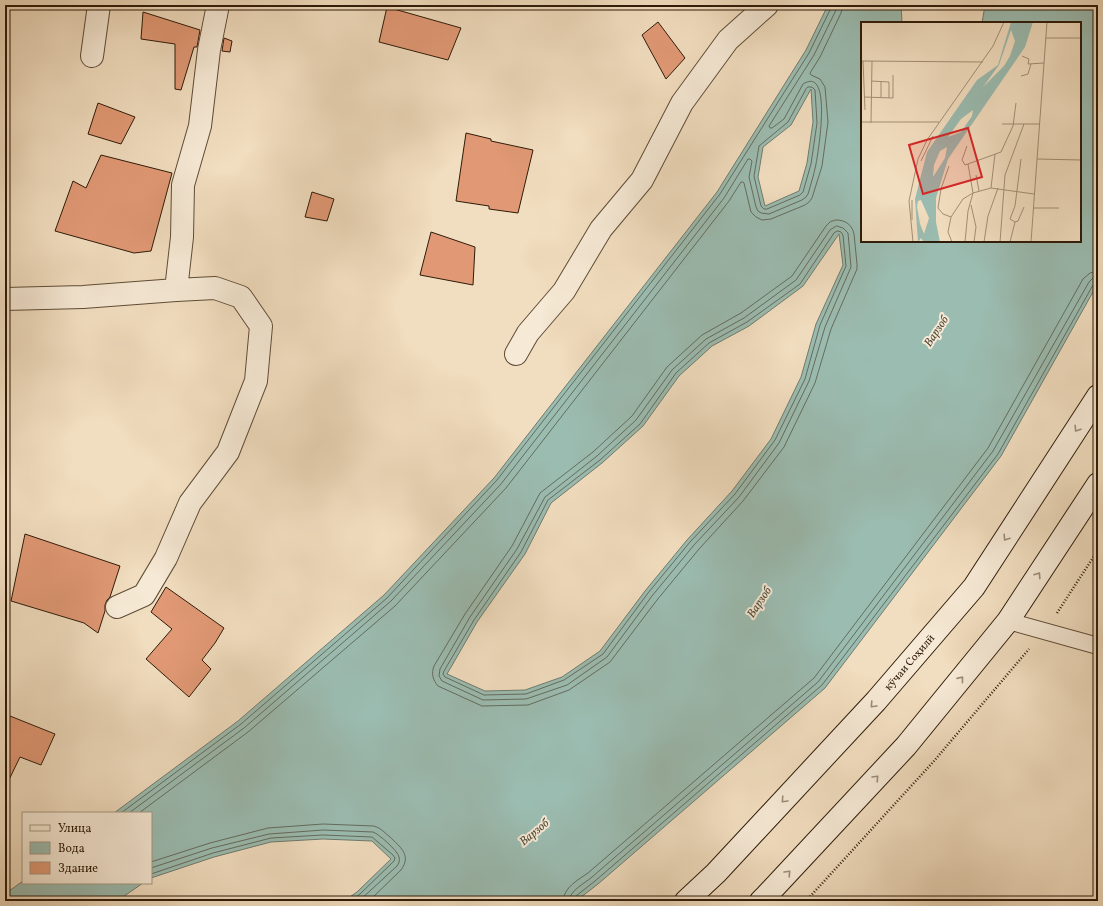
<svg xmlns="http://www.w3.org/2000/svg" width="1103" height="906" viewBox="0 0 1103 906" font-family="Vollkorn,serif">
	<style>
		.water { fill: #9bbcb1; stroke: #6f7c6e; fill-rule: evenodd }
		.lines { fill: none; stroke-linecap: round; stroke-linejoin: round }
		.shore { stroke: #646c5d; stroke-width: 1 }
		.building { fill: #e19975; stroke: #2e1b09 }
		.lane-casing { stroke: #5f4c36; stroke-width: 18 }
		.street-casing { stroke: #5f4c36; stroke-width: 24 }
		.secondary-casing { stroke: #2e1b09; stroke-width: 24 }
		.path { stroke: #2e1b09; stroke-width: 2.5; stroke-dasharray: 1 2; stroke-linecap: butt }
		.lane { stroke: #f6e9d5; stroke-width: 16 }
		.street { stroke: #f6e9d5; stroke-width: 22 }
		.secondary { stroke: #f6e9d5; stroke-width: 22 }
		.oneway { stroke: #9c8c79 }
		.labels { text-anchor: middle; stroke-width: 4; stroke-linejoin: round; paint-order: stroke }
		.street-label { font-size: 11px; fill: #2e1b09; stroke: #f6e9d5 }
		.water-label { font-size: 12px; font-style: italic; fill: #4f4b3b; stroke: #f6e9d5 }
		.inset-road { fill: none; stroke: #a38f76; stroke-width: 1 }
		.view { fill: #d62828; fill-opacity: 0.15; stroke: #d62828; stroke-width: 2 }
		.inset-edge { fill: none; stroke: #2e1b09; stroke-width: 2 }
	</style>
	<rect width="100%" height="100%" fill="#f1ddbf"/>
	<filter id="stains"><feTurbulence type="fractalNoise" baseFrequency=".005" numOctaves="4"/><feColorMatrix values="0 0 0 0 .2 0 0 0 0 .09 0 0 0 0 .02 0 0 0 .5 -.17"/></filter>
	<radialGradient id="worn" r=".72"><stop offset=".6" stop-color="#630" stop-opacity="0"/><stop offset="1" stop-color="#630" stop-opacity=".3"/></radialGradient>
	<!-- water -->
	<g class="water">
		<path d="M828,5H901L902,23H862V241H1080V23H982L985,5H1098V283L1001,456L825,688L598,884L576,901H344L357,892L391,859L372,841L323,839L271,842L214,857L151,878V813H114L238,721L384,595L494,478L717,192L806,50ZM811,89L813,122L807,163L799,191L765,206L758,177L763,147L791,125ZM839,234L843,265L816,324L801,377L771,439L732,491L687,540L645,591L600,651L562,677L525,690L485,691L447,674L477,622L525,554L551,503L602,463L643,426L679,376L712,346L749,326L803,286Z"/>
		<polygon points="23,881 23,883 143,883 117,901 5,901 5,894"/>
	</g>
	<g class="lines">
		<!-- shore -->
		<g class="shore">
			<polygon points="808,87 812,87 815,90 817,123 811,164 803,192 800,195 767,209 764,209 761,206 754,176 759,146 788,122 806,89"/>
			<path d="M836,220C846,220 852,225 854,234L857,264V269L831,329L815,383L784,447L743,501L699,549L657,600L610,662L569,690L528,705L482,706L438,686C433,680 431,674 434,666L465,614L512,546L540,493L593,452L632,416L667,367L702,335L741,313L792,276L826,226L830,222Z"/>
			<polygon points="837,226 843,228 848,233 851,267 825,327 809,381 779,443 739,497 694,545 652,596 607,657 567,685 526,699 483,700 442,681 439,676 440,669 470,617 517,549 545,497 597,456 636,420 672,370 706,339 744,318 796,280 830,230"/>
			<polygon points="838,231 841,232 843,235 846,266 820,325 805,379 775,440 735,494 690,542 648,593 603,654 564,680 526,694 484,695 445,677 443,674 444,671 474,620 521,552 548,500 600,460 640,424 676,373 709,343 747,322 800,284 834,233"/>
			<polyline points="121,813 241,724 387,598 497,480 720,194 809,53 831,8 831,5"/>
			<path d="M129,813L244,728L391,601L501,484L724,198L748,159H750L752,161L749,177L756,207L758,211L761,213L769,214L802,200L806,197L808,194C811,184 814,174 816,164C818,153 833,65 803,84L784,119L772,128H770L769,126L814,55L836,10L837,5"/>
			<polyline points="139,813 248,732 395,606 506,488 729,201 741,182 743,182 744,183 751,212 756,217 762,220 771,219 805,205 809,202 812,198 822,166 828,122 825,87 820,79 811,75 810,73 820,57 841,13 843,5"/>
			<path d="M151,862L210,843L268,828L323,824L374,826C381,828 385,833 390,837C400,847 412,855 401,870L369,901"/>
			<path d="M151,868L212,848L269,834L323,830L373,832C379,834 398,851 399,857C400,861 399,863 397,866L359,901"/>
			<polyline points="151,874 213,853 271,838 323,835 372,837 393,855 395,858 394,861 360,894 351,901"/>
			<path d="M563,901C564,887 578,880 588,873L814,678L988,448L1083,279L1090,273L1098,271"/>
			<path d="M569,901C570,890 584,884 592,877L818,682L993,451L1089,282L1093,278L1098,277"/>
			<polyline points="574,901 576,896 595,881 822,685 998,454 1093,285 1095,283 1098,282"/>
		</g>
	</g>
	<!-- building -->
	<g class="building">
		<polygon points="387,7 461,28 448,60 379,42"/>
		<polygon points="143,12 200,30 197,47 194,47 181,90 175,89 175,44 141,39"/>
		<polygon points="658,22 685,58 666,79 642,35"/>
		<polygon points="224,38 232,41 230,52 222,51"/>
		<polygon points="98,103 135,117 121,144 88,134"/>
		<polygon points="466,133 491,139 491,141 533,150 518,213 489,209 489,206 456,201"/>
		<polygon points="101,155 172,173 151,251 134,253 55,231 73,181 86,188"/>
		<polygon points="312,192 334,199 327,221 305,217"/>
		<polygon points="431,232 475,247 473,285 420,275"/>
		<polygon points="25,534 120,566 110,597 107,600 105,605 105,611 98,633 84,623 11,601"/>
		<polygon points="166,587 224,628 215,643 202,660 211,669 189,697 146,659 172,629 151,612"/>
		<polygon points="5,714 55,734 41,765 20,757 5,788"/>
	</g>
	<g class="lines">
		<!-- lane casing -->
		<g class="lane-casing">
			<polyline id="lane" points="1008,621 1098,646"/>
		</g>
		<!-- street casing -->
		<g class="street-casing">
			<g id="street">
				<polyline points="92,56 99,5"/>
				<polyline points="5,299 83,297 176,290"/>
				<polyline points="516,354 528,333 564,291 601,229 642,180 682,103 728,40 767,5"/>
				<polyline points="117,607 144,595 166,558 190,503 228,452 256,381 261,326 241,297 215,288 176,290 182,237 183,185 200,126 209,50 218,5"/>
			</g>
		</g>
		<!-- secondary casing -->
		<g class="secondary-casing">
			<g id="secondary">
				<polyline points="686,901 716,873 876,701 974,587 1098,396"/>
				<polyline points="761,901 766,896 906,746 1008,621 1098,484"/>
			</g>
		</g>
		<!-- path -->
		<g class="path">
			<polyline points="1057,613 1098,550"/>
			<polyline points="806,901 934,761 1029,649"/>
		</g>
		<!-- lane -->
		<use href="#lane" class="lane"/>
		<!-- street -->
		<use href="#street" class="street"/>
		<!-- secondary -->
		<use href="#secondary" class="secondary"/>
	</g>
	<!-- one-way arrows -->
	<defs><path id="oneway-chevron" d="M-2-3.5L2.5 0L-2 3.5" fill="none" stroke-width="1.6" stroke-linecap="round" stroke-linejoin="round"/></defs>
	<g class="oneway">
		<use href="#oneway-chevron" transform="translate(1077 429) rotate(123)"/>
		<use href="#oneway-chevron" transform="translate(1006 538) rotate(123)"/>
		<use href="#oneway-chevron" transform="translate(1038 575) rotate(-57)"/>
		<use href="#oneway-chevron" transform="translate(961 679) rotate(-51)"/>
		<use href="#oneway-chevron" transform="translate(873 705) rotate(133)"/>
		<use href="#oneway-chevron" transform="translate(876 778) rotate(-47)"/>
		<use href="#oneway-chevron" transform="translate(784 800) rotate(133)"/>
		<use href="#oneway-chevron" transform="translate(788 873) rotate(-47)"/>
	</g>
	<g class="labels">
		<!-- street labels -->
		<g class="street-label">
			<text transform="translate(909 662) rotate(-49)" y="4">кӯчаи Соҳилӣ</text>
		</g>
		<!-- water labels -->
		<g class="water-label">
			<text transform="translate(936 331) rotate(-57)" y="4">Варзоб</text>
			<text transform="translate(759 602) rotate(-57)" y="4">Варзоб</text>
			<text transform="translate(534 832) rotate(-40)" y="4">Варзоб</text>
		</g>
	</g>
	<!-- overview -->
	<g transform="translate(861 22)">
		<rect width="220" height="220" fill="#f1ddbf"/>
		<path d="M150,0H172L164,25L87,137L75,176V200L79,220H63L60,216L57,220L54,177L66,130L116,58L137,43ZM150,8L154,19L149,34L143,44L122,65L138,43ZM112,88L111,94L100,110L87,115L100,97ZM86,125L84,136L72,155L73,143L79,129ZM60,178L68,196L63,212L59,202L56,185L57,179Z" fill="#9bbcb1" fill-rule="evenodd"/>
		<path class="inset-road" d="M185,16H220M161,34L168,37L167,42L183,41M0,39L122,40M2,39L4,88M160,54L167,52L170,42M10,59L28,60V76M20,60V75M3,75L32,76V53M0,100H78M10,101L11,39M141,102H179M176,137L220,138M60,139L72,114M107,142L140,130L152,104L155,81M88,144L80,167L77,186L82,192L90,195M115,153L118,169M130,166L134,132M51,178V198M110,183L115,205L113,220M172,186H198M154,200L149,197L154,184L160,137M52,220L48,179L57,137L66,118L132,24L143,0M91,220L87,210L90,195L102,177L112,171L107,142L104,143L101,138L106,124M104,220L107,189L112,171L130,166L173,172M123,220L127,194L137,166M139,220L144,153L163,102M149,220L154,200L157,199L163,185M170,220L186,0"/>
		<path class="view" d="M107,106L121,155L62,172L48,123Z"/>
		<rect width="220" height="220" class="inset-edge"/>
	</g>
	<!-- margin -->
	<rect width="1103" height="906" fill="none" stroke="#f1ddbf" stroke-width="20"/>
	<rect x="6" y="6" width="1091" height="894" fill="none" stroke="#2e1b09" stroke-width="2"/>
	<rect x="10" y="10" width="1083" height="886" fill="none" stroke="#2e1b09"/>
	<!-- legend -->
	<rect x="22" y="812" width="130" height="72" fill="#f6e9d5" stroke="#a69783"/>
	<rect x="30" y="825" width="20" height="6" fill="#f6e9d5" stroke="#a69783"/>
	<text x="58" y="832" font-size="12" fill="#2e1b09">Улица</text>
	<rect x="30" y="842" width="20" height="12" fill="#9bbcb1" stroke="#a69783"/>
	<text x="58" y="852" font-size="12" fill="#2e1b09">Вода</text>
	<rect x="30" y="862" width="20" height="12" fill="#e19975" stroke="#a69783"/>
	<text x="58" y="872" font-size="12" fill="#2e1b09">Здание</text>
	<rect width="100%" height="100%" filter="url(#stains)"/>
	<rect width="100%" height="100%" fill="url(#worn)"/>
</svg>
